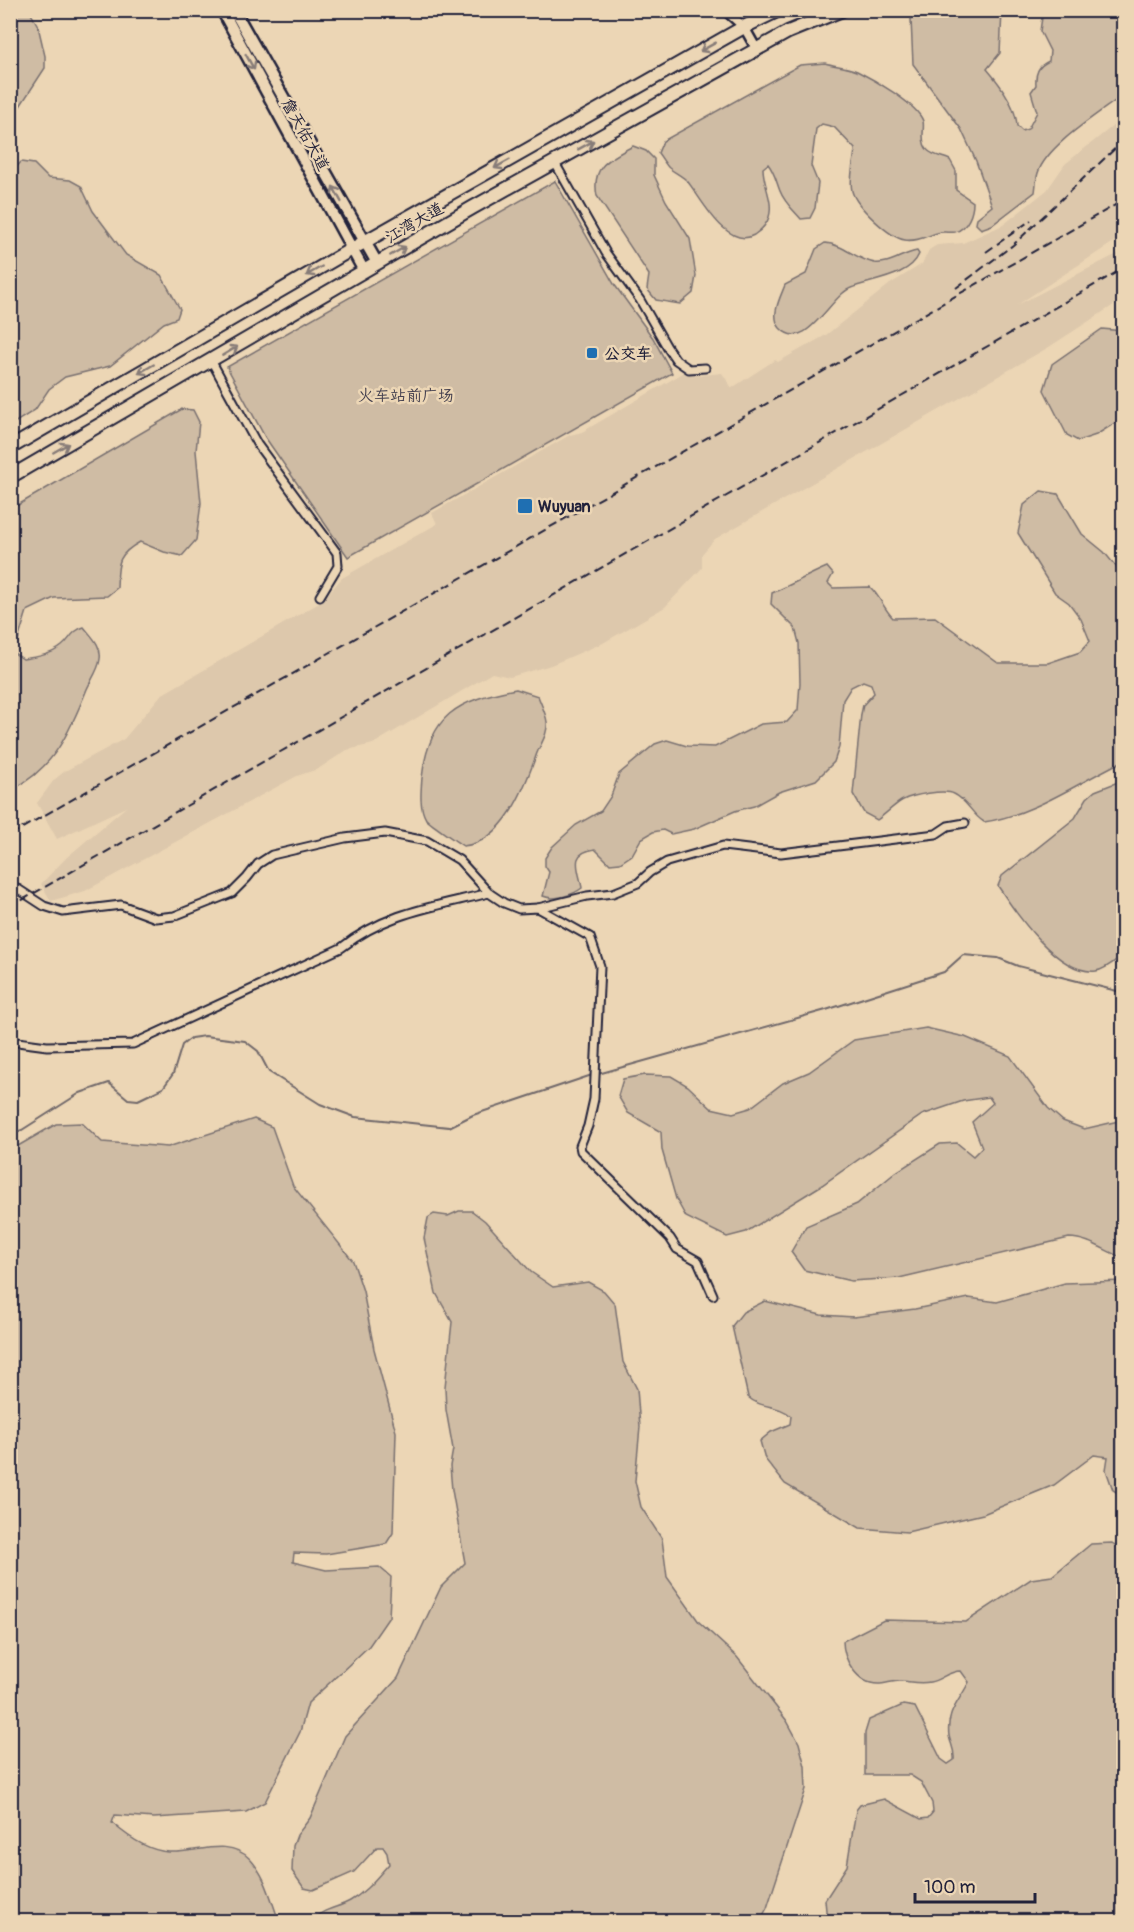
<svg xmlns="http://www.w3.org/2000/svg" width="1134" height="1932" viewBox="0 0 1134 1932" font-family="Pangolin,'LXGW WenKai TC',sans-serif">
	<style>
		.built { fill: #ddc8ac }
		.green { fill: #cfbca4; stroke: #786f70; stroke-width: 1.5 }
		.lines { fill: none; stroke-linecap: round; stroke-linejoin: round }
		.stream { stroke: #70686a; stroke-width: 2 }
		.minor-casing { stroke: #22223b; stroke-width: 11 }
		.tertiary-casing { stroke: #22223b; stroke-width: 13 }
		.primary-casing { stroke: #22223b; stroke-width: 15 }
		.trunk-casing { stroke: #22223b; stroke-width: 16 }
		.minor { stroke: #ecd6b5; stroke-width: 7 }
		.tertiary { stroke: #ecd6b5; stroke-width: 8 }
		.primary { stroke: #ecd6b5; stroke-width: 10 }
		.trunk { stroke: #ecd6b5; stroke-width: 12 }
		.rail { stroke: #22223b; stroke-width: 2; stroke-dasharray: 9 4.5; stroke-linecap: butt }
		.oneway { stroke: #877c78 }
		.poi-dot { fill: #1f6fb2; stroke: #ecd6b5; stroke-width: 2 }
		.labels { text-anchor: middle; stroke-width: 5; stroke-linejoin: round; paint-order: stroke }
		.street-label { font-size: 16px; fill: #22223b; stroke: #ecd6b5 }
		.poi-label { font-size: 16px; font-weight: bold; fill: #22223b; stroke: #ecd6b5; text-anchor: start }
		.park-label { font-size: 16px; fill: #454150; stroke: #ecd6b5 }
	</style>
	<rect width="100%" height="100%" fill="#ecd6b5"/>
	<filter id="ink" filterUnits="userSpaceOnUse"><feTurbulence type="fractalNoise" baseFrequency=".0167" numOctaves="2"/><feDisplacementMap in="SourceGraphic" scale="12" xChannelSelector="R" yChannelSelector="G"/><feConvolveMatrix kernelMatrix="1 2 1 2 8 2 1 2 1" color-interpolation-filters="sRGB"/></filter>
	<g filter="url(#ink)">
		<!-- built -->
		<polygon class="built" points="1123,118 1123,236 1017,305 1123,251 1123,299 1049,347 715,539 702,554 702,568 665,607 603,643 551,665 510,677 492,673 373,744 347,750 318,769 297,776 85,891 51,901 41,884 66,858 126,807 57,839 37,803 54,780 65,771 124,739 161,695 321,602 342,578 437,524 432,513 570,435 582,432 683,373 695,376 722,373 732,388 775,360 778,362 826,335 890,284 922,264 929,250 937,245 963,243 1003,225 1047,190 1065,164"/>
		<!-- green -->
		<g class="green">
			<polygon points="11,10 30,12 38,26 45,56 45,68 11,120"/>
			<path d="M917,11H1002L1000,53L987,69C1000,84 1016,106 1017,126L1022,131L1028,129L1037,112L1031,92L1036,85C1035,73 1038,66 1049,61L1050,51L1040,31L1043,11H1123V95C1100,113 1047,145 1038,173C1036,179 1036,186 1035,192L992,225L981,229L976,224L977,218L992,206L976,161L961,129L913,64L911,19Z"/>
			<path d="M825,63C835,66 847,67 857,71C873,79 917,104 923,121C924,125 923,132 923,135C923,155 935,154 950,160L956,171V190L973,202C973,213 968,228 955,232C949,233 943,231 937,233C927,236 916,242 905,240C890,238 856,206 852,191C849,179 854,162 855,149L834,127L822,124L816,129L811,166L818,183L815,208L810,218L801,219C794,211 784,202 780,191C776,181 775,173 768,164L763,168C763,185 774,201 769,217C767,224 760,231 754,235C727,250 701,198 688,182C683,176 675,173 669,168C665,164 662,158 658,153L663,141L800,65Z"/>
			<path d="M633,146L646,151L654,159V175L666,201L690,239L696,276L693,293L680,304L656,300L647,289L649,275L597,196C591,166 609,159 633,146Z"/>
			<polygon points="21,162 34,164 48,178 70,180 81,186 93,211 126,255 161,275 180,309 177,318 164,323 110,366 65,377 49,389 35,410 11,425 10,259 14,257 14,247 11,241 10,174"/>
			<polygon points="555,181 614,284 653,338 672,373 348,557 265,437 227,367"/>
			<path d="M825,243C843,244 857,260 875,263C889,265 903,253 917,251L919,254C910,277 871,280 851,288C831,295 805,355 780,328C770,316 780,298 785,285L806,274L816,249Z"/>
			<polygon points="1102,329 1123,331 1123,418 1096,435 1078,441 1067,435 1044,390 1052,364"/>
			<path d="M182,409L193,410L199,422L196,451L201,503L196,540L182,556L164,552L140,542C116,555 118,564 117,588L107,596L54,598L27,611L14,653L23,659C36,657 51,655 62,646C71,639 71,631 84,627C92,637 102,646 100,659C99,669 91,680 87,689C70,731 54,769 11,790V509Z"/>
			<path d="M1041,491L1058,494L1082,534L1104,552L1123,575V761C1079,782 1034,815 984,822C972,815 967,800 954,794C945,789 912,795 903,800C895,804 886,814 877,820L864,813L853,794L861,714L863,705L874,693L871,684L863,681L851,687L843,700L839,747L834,762L816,780L779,792L754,806L735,811L694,829L671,834L663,830L653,832L641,839L632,855L620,863L610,864L595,849C568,853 579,869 582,888C573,895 554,901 543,896L549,872L545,866V858L552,847L576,825L601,811L611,796L619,774L655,744L667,740L687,746L715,747L761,724L787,722L798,710L800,683L799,643L795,628L771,604L772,593C791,585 808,575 827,567L833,574L828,583L833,588L870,587C880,596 883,608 893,618L935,617L998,663H1048L1080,652L1090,641L1081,619L1069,603L1055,593L1018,533L1024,505Z"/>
			<path d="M516,689L538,696C541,704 546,714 547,722C548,734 541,743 537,753C525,787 505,842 463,846C457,842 428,822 426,819C419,808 421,790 422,778C429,715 457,700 516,689Z"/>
			<path d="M1123,780V955C1116,960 1105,970 1096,971C1058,975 1017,915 998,886L1002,876L1075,818L1087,798L1095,791Z"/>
			<path d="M926,1028L965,1037L1010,1056L1048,1108L1063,1121L1084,1129L1123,1120V1258C1105,1251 1088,1238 1069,1238L899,1278L851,1281L804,1270L791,1252L806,1226L857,1204L896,1172L940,1144L957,1143L973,1156L982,1147L972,1122L993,1103L989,1097L963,1101L922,1115L822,1185L746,1232L727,1237L686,1217L676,1199L662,1150L661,1132L628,1113L618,1096L623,1079L645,1075L671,1076L688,1086L711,1108L733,1113L750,1108L783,1083L809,1072L854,1040Z"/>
			<path d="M254,1119L272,1127L293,1186L353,1261L363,1291L374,1349L396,1432L393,1533L386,1544L326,1554L294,1553L293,1562L326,1570L379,1567L391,1577L389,1617L369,1646L308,1703L300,1732L265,1802L246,1812L154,1818L115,1815L112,1823C127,1836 148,1851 169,1852C195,1854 228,1836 250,1859C266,1876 271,1900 279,1921H11V1150L56,1124L82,1123L102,1142L168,1147Z"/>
			<path d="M459,1211H472L485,1221L531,1272L553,1287L588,1282L604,1291L615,1304L623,1362L637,1389L640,1427L635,1481L641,1507L662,1539L667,1577L699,1622L737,1657L787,1721L799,1743L805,1766L806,1789L767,1908L760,1921H312C321,1909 338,1908 350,1901C366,1892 377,1877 389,1864L387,1853L383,1847H377L354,1872L313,1890L304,1888L292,1871L293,1846L297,1835L310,1818L345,1736L398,1678L441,1587L465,1563L452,1490L450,1466L453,1449L446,1410L445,1387L452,1322L436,1293L424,1238L428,1218L434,1214L448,1216Z"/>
			<path d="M1123,1281V1496L1113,1490L1106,1470L1108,1457L1094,1455L1054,1485L983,1514L907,1532L860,1528L785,1484L765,1459L760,1441L771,1432L790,1424L791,1416C778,1404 761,1409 748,1397L732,1326L743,1312L765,1301L821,1315L854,1317L915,1309L969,1298L997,1302L1065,1283Z"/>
			<path d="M1112,1543L1124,1551L1123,1921H827L825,1900L847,1866L856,1810L860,1805L884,1799L921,1819L928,1818L933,1812L932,1803L921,1782L910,1775H865V1733L869,1720L903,1705L915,1707L941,1759L948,1764L954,1760C955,1750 951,1745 949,1736C946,1712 959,1702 969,1682L961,1671C948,1671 941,1680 930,1682C920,1684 912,1682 902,1681C894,1680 886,1684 878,1684C857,1684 843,1659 843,1641L884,1620L966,1622L1031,1579L1052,1576L1091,1544Z"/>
		</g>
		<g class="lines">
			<!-- stream -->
			<g class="stream">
				<polyline points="598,1074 826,1010 944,972 963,955 998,958 1018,966 1117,991 1124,990"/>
				<polyline points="10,1134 22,1130 80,1093 109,1083 128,1099 138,1100 163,1088 173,1074 182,1045 191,1038 205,1036 245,1041 258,1051 269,1072 320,1104 355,1117 449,1127 473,1115 592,1075"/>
			</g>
			<!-- minor casing -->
			<g class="minor-casing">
				<g id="minor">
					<polyline points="555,163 606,253 640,300 667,347 676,360 689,369 705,368"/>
					<polyline points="212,362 257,444 337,553 338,566 320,596"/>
					<polyline points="10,891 18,889 44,906 63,912 121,905 156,918 174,916 232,893 247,878 258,864 272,855 345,838 385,833 427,841 459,860 489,893 504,903 519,909 538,908 590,937 600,966 594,1099 588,1126 580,1146 581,1151 670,1238 677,1249 698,1261 713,1295"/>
					<polyline points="538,908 587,896 613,893 638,883 650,872 667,862 723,846 781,853 936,834 948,826 965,823"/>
					<path d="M10,1041L47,1046L133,1044L341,948C387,912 433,907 489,893"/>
				</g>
			</g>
			<!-- tertiary casing -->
			<g class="tertiary-casing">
				<polyline id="tertiary" points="725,10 744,27 757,50"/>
			</g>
			<!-- primary casing -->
			<g class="primary-casing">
				<g id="primary">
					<polyline points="222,10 364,271"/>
					<polyline points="234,10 377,263"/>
				</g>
			</g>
			<!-- trunk casing -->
			<g class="trunk-casing">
				<g id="trunk">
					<polyline points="10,448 352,249 744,27 779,10"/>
					<polyline points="10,477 472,208 788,32 842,10"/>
				</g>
			</g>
			<!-- minor -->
			<use href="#minor" class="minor"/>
			<!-- tertiary -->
			<use href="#tertiary" class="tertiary"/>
			<!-- primary -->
			<use href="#primary" class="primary"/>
			<!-- trunk -->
			<use href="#trunk" class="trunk"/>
			<!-- rail -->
			<g class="rail">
				<polyline points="986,252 1031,220"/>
				<polyline points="956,288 1013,245 1124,140"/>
				<polyline points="10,835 1124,200"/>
				<polyline points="10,907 1124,268"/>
			</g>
		</g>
		<!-- one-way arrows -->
		<defs><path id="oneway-shaft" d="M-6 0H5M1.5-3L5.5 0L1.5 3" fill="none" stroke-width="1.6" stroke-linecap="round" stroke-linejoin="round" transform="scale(1.5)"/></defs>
		<g class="oneway">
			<use href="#oneway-shaft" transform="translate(708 47) rotate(151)"/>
			<use href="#oneway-shaft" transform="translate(250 62) rotate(61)"/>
			<use href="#oneway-shaft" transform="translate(586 145) rotate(-29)"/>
			<use href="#oneway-shaft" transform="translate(502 164) rotate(151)"/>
			<use href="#oneway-shaft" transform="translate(337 194) rotate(-119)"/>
			<use href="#oneway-shaft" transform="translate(398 251) rotate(-30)"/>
			<use href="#oneway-shaft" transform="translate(314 271) rotate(150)"/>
			<use href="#oneway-shaft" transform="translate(230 351) rotate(-31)"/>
			<use href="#oneway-shaft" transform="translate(146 369) rotate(150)"/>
			<use href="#oneway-shaft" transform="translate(61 448) rotate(-30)"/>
		</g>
	</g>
	<!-- markers -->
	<g class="poi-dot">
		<rect x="586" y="347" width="12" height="12" rx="3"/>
		<rect x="517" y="498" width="16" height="16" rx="3"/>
	</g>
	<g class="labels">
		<!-- street labels -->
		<g class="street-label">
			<text transform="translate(306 134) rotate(61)" y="6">詹天佑大道</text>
			<text transform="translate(414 222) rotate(-30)" y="6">江湾大道</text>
		</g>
		<!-- poi labels -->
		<g class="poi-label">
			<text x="604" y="359">公交车</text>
			<text x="538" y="512">Wuyuan</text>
		</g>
		<!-- park labels -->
		<g class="park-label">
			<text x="406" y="401">火车站前广场</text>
		</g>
	</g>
	<!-- margin -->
	<rect width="1134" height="1932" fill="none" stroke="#ecd6b5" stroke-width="36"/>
	<rect x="18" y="18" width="1098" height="1896" fill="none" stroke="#22223b" stroke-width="2" filter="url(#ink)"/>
	<!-- scale -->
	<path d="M915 1893v9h120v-9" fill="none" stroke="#22223b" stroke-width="3"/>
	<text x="924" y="1893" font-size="18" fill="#22223b" stroke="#ecd6b5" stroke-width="4.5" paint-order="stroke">100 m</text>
</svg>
